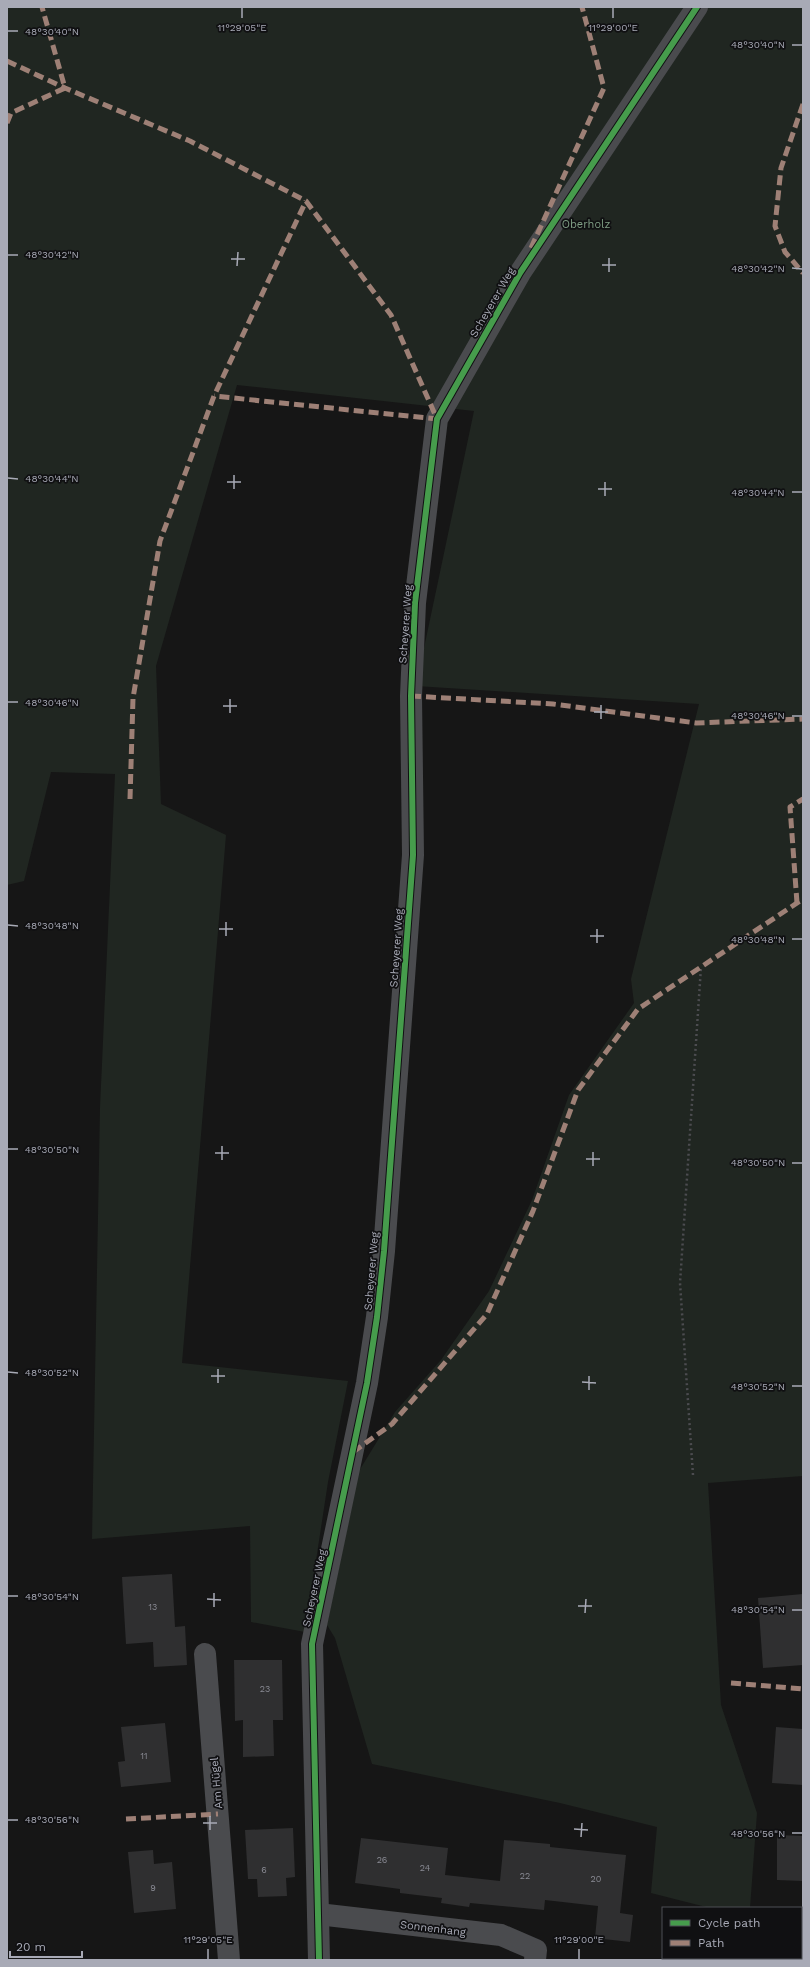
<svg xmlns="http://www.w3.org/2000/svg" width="810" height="1967" viewBox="0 0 810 1967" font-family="'Work Sans',sans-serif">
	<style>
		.green { fill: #202621 }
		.building { fill: #2f2f30 }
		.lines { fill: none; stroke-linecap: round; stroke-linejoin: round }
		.path { stroke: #4c4c50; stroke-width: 2.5; stroke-dasharray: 2 3; stroke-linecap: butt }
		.street { stroke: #4a4b4e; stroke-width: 22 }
		.quiet { stroke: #9e8076; stroke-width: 5; stroke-dasharray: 10 5; stroke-linecap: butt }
		.cycleway-casing { stroke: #101012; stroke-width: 8 }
		.cycleway { stroke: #469c4c; stroke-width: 6 }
		.ticks { fill: none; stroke: #a8aab6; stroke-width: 1.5 }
		.labels { text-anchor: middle; stroke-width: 3.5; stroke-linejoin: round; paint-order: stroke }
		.number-label { font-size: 9px; fill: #8a8b94 }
		.park-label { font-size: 11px; fill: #809f86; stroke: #101012 }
		.street-label { font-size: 11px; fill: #a8aab6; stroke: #101012 }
		.ticks-label { font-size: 10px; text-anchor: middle; fill: #a8aab6; stroke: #101012; stroke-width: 3.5; stroke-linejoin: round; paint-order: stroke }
	</style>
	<rect width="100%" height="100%" fill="#161616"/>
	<!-- green -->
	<polygon class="green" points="7,7 803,7 803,1476 708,1483 721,1705 757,1813 750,1908 710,1908 651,1893 657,1827 560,1803 372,1764 335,1638 327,1625 359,1471 395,1412 441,1360 489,1291 532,1200 569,1095 634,1003 631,979 699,704 416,686 474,411 237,385 156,666 161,804 226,835 182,1363 348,1381 328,1482 305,1632 251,1622 250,1526 92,1539 100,1108 115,774 51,772 24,881 7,885"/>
	<!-- building -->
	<g class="building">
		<polygon points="172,1574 175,1627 185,1626 187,1665 154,1667 153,1642 126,1644 122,1577"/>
		<polygon points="803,1594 803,1665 763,1668 758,1598"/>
		<polygon points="234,1660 282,1660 283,1720 273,1720 274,1756 243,1757 243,1720 235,1721"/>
		<polygon points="165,1723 171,1782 121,1787 118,1762 125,1761 121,1727"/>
		<polygon points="776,1727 803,1729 803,1785 772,1783"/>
		<polygon points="293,1828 295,1877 286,1878 287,1896 258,1897 257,1879 248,1879 245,1830"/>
		<polygon points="777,1835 803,1836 803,1881 777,1880"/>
		<polygon points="361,1838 448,1848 445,1875 500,1881 504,1840 550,1844 550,1847 626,1855 620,1913 633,1915 630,1942 595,1938 598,1906 545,1900 544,1910 470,1903 469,1907 441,1903 442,1898 400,1893 400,1889 355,1883"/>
		<polygon points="153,1850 154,1864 172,1862 176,1909 134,1913 128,1852"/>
	</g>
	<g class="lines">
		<!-- path -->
		<polyline class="path" points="693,1475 680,1283 701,967"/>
		<!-- street -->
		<g class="street">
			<polyline points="205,1654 229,1960"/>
			<polyline points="318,1914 501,1935 536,1950 535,1960"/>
			<polyline points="319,1960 312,1644 367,1383 377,1317 384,1251 413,855 411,696 415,603 437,419 520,273 697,7"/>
		</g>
		<!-- quiet -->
		<g class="quiet">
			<polyline points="7,61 65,88 190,141 306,201 391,315 437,419 214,396"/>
			<polyline points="803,104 781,168 775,226 785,252 803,273"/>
			<polyline points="7,123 11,113 65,88 42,7"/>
			<polyline points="531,248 604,88 582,7"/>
			<polyline points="411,696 553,704 696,723 803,719"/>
			<polyline points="130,799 133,698 160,541 214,396 306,201"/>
			<polyline points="797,903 790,807 803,799"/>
			<polyline points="353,1452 392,1424 487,1314 533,1211 578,1090 638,1009 803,899"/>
			<polyline points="731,1683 803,1689"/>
			<polyline points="126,1819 218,1814"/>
		</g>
		<!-- cycleway casing -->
		<g class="cycleway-casing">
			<polyline id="cycleway" points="319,1960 312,1644 367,1383 377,1317 384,1251 413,855 411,696 415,603 437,419 520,273 697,7"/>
		</g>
		<!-- cycleway -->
		<use href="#cycleway" class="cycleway"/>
	</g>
	<!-- ticks -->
	<path class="ticks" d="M242,18V8M613,18V8M8,31H18M792,45H802M8,255H18M231,259H245M602,265H616M237,266L238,252M792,268L802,269M609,272V258M8,478L18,479M227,482H241M234,489V475M598,489H612M792,492H802M605,496V482M8,702H18M223,706H237M594,712H608M230,713V699M792,716H802M601,719V705M8,925L18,926M219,929H233M226,936V922M590,936H604M792,939H802M597,943V929M8,1149H18M215,1153H229M586,1159H600M222,1160V1146M792,1163H802M593,1166V1152M8,1372L18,1373M211,1376H225M582,1382L596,1383M218,1383V1369M792,1386H802M589,1390V1376M8,1596H18M207,1599L221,1600M578,1606H592M214,1607V1593M792,1610H802M585,1613L586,1599M8,1820H18M203,1823H217M574,1829L588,1830M210,1830V1816M792,1833H802M581,1837L582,1823M208,1959V1949M579,1959V1949"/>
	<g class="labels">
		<!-- number labels -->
		<g class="number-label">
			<text x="153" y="1610">13</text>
			<text x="265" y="1692">23</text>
			<text x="144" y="1759">11</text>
			<text x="382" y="1863">26</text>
			<text x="425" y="1871">24</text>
			<text x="264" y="1873">6</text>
			<text x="525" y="1879">22</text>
			<text x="596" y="1882">20</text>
			<text x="153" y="1891">9</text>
		</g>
		<!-- park labels -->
		<g class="park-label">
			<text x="586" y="228">Oberholz</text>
		</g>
		<!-- street labels -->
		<g class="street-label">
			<text transform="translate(492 302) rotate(-60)" y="4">Scheyerer Weg</text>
			<text transform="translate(405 624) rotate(-86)" y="4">Scheyerer Weg</text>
			<text transform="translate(396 948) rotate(-86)" y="4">Scheyerer Weg</text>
			<text transform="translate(371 1271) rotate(-85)" y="4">Scheyerer Weg</text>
			<text transform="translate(314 1588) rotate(-78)" y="4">Scheyerer Weg</text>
			<text transform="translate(216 1783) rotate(-95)" y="4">Am Hügel</text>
			<text transform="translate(433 1928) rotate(7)" y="4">Sonnenhang</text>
		</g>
	</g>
	<g class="ticks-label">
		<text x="242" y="31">11°29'05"E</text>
		<text x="613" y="31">11°29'00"E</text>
		<text x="52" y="35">48°30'40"N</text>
		<text x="758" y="48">48°30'40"N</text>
		<text x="52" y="258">48°30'42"N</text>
		<text x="758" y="272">48°30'42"N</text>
		<text x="52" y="482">48°30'44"N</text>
		<text x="758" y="496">48°30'44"N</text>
		<text x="52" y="706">48°30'46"N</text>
		<text x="758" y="719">48°30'46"N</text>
		<text x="52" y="929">48°30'48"N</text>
		<text x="758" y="943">48°30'48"N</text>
		<text x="52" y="1153">48°30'50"N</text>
		<text x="758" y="1166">48°30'50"N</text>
		<text x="52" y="1376">48°30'52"N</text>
		<text x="758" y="1390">48°30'52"N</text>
		<text x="52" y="1600">48°30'54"N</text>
		<text x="758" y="1613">48°30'54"N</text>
		<text x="52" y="1823">48°30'56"N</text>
		<text x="758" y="1837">48°30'56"N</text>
		<text x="208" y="1943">11°29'05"E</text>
		<text x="579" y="1943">11°29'00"E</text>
	</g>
	<!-- border -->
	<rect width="810" height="1967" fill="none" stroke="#a8aab6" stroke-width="16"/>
	<!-- legend -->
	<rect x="662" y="1907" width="140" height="52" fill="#101012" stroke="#4d4e54"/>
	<rect x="670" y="1920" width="20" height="6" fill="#469c4c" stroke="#4d4e54"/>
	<text x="698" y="1927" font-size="12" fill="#a8aab6">Cycle path</text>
	<rect x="670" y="1940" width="20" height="6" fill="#9e8076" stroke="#4d4e54"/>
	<text x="698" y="1947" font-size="12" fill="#a8aab6">Path</text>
	<!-- scale -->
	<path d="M10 1951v6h72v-6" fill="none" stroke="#a8aab6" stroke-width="2"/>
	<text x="16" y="1951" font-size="12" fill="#a8aab6" stroke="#101012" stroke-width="3" paint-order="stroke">20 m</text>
</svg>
